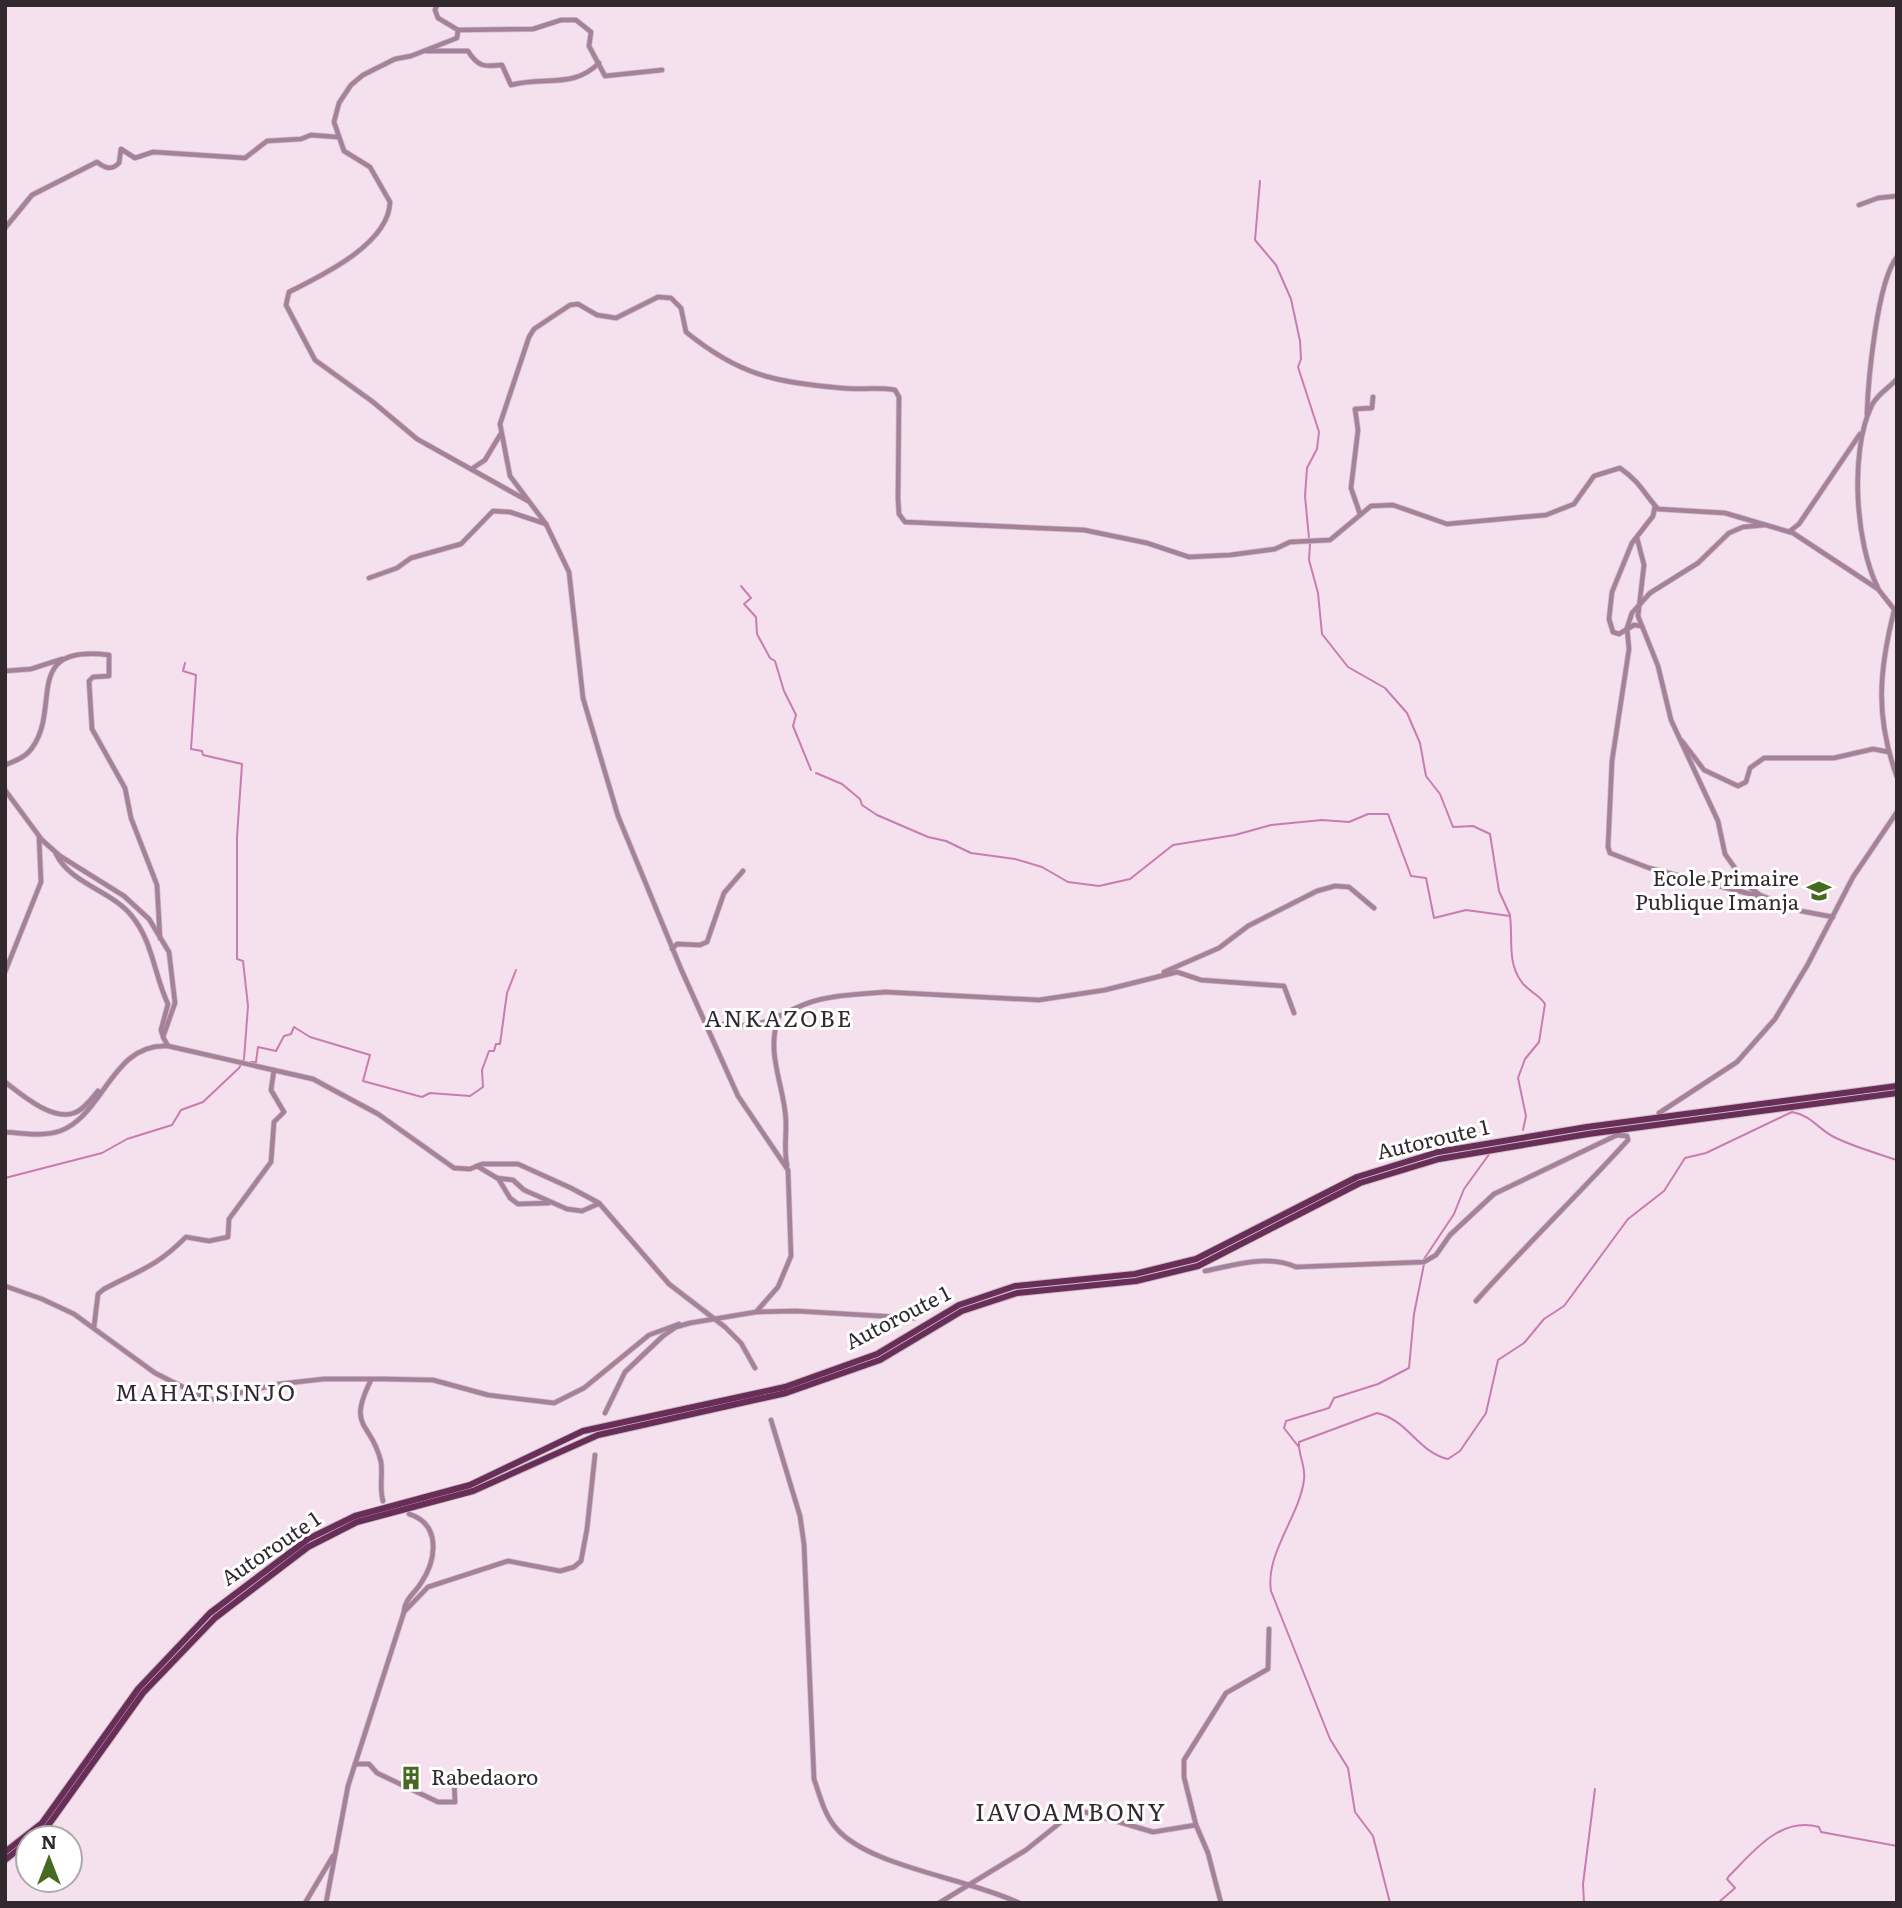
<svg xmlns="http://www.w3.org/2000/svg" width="1902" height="1908" viewBox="0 0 1902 1908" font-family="Literata,serif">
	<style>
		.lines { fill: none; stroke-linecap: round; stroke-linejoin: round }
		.stream { stroke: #c97cb1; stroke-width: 2 }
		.minor-casing { stroke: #cdbcc7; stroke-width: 6 }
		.major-casing { stroke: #cdbcc7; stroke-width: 8 }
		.minor { stroke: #a58299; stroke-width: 4.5 }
		.major { stroke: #682e58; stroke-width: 6 }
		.labels { text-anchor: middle; stroke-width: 6; stroke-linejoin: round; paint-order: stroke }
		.poi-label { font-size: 21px; fill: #31292e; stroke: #fff; text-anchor: end }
		.street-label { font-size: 21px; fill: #31292e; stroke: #fff }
		.neighbourhood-label { font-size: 23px; letter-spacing: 2px; fill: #31292e; stroke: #fff }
		.quarter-label { font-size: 24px; letter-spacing: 2px; fill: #31292e; stroke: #fff }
	</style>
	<rect width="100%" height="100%" fill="#f4e1ed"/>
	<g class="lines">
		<!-- stream -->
		<g class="stream">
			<polyline points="1260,181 1255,240 1276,265 1291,299 1300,341 1301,359 1298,367 1319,432 1317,449 1307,468 1305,496 1309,538"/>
			<polyline points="1310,544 1309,560 1318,593 1322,634 1348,667 1385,688 1407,713 1420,743 1426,776 1440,794 1453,827 1473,826 1490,834 1499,891 1510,915"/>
			<polyline points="741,586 751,598 744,604 756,617 757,634 770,658 775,661 784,691 796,715 793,726 811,770"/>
			<path d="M816,773L842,784L860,799L862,805L877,815L928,837L946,841L971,853L1015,859L1042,867L1068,882L1099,886L1130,879L1173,845L1235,835L1271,825L1322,820L1349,822L1368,814H1388L1411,876L1426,878L1434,918L1466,910L1510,916C1513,937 1507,962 1521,981C1527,991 1539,994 1545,1004L1539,1042L1525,1059L1518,1078L1526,1116L1523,1130"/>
			<polyline points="251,1062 256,1062 258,1047 276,1051 284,1036 291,1034 294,1027 310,1037 370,1055 363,1081 422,1097 430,1093 470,1096 483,1087 482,1070 489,1051 494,1051 496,1044 500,1044 507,993 516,970"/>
			<polyline points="5,1178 102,1153 127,1139 172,1125 181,1110 203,1102 239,1068 244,1059 248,1006 243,961 237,959 237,837 242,764 203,755 202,751 191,749 196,675 183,671 185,663"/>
			<polyline points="1424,1259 1454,1214 1464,1189 1490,1153"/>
			<polyline points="1298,1446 1284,1428 1286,1421 1329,1408 1334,1398 1378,1384 1409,1368 1414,1314 1424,1264"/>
			<path d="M1390,1903L1373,1836L1355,1812L1348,1768L1330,1739L1271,1591C1265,1554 1299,1517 1304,1480C1306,1466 1298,1455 1299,1442L1377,1413C1408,1420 1419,1453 1448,1459L1460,1451L1486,1413L1498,1360L1524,1343L1544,1319L1564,1306L1628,1219L1664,1191L1685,1158L1706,1153L1792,1112C1811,1115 1818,1129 1834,1137C1854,1147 1876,1153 1897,1160"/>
			<polyline points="1584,1903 1583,1884 1595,1789"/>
			<path d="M1718,1903L1735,1888L1727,1879L1729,1876C1753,1852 1780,1816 1819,1827L1821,1832L1897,1846"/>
		</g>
		<!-- minor casing -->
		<g class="minor-casing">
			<g id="minor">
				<path d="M437,5L435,10L438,18L458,30L457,38L411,56L395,59L363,75L351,85L339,103L334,122L344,151L370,167L390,202C389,244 321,276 289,292L286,305L315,360L373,402L417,439L528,501"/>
				<polyline points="458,30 533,29 561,20 576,20 591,32 589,46 605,76 662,70"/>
				<path d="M426,51H468C478,67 484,67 502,65L511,85C545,76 573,89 599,63"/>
				<polyline points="1859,205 1878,198 1897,196"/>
				<path d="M5,228L32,195L97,162C105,168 111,171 119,163L121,149L135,158L153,152L245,158L267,141L301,139L311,135L337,137"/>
				<path d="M1867,414C1868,382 1877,281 1897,257"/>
				<polyline points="473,468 485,460 500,435"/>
				<polyline points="1360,514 1351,488 1358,430 1355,409 1372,408 1373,397"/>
				<polyline points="1764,525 1743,527 1729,533 1698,563 1650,593 1632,613 1627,628 1629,649 1612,761 1608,847 1610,853 1649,868 1766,898"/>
				<polyline points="1790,531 1799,524 1860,434"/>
				<polyline points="1637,538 1644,565 1638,616 1658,666 1671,720 1718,821 1725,854 1747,885 1760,895 1801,911 1833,917"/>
				<polyline points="369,578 397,568 411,558 461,544 493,511 510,512 546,524"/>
				<path d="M1878,588C1855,543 1850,452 1871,407C1876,395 1888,389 1897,379"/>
				<path d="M1894,611C1879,671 1875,717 1897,777"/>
				<polyline points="1641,626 1634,625 1619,634 1613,632 1609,619 1612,592 1632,543 1653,516 1655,506"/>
				<polyline points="5,671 31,669 62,659"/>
				<polyline points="1682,741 1704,770 1738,786 1746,782 1750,768 1764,758 1834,758 1873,749 1889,752"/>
				<path d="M5,765C15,761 26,757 32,748C62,707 21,644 109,655V676L93,677L89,681L92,729L125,788L131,818L157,885L160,938"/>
				<polyline points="5,790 42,840 60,856 124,896 149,919 169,952 175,1003 163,1037 168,1046 313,1079 378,1114 454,1168 470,1169 482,1164 518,1164 571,1188 599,1203 669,1284 725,1327 741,1343 755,1368"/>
				<path d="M56,854C71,884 110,890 131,915C153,941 154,975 168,1004L161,1030L163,1036"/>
				<polyline points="672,949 677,944 700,945 707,942 724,893 743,871"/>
				<polyline points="5,972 41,882 39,837"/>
				<polyline points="1164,972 1219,948 1248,926 1317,891 1335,886 1349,887 1374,908"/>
				<path d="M778,1019C767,1051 781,1079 785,1111C788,1129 783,1147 787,1165"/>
				<path d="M709,1026C724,1021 737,1027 751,1025C774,1022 789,1009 811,1002C834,995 861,994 885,992L1039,1000L1105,990L1177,972L1201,980L1284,986L1294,1013"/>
				<path d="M5,1082C22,1095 52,1121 74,1113C84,1110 92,1098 98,1091"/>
				<polyline points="1659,1113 1737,1062 1775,1019 1808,964 1853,877 1897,812"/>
				<path d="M5,1132C22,1133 43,1137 60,1131C104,1115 112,1043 167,1046"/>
				<polyline points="477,1166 497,1178 513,1180 524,1190 567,1209 582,1211 598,1204"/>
				<polyline points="498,1178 510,1198 518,1204 549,1203"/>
				<path d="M1205,1271C1235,1265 1266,1254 1296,1267L1424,1262L1436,1255L1450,1235L1494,1194L1617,1135L1627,1136L1628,1140C1578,1195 1525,1246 1476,1301"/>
				<polyline points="5,1286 42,1299 74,1314 155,1373 209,1400 279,1384 324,1379 385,1379 433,1380 488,1395 554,1403 584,1388 649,1335 679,1324"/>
				<polyline points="757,1312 796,1311 914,1318"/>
				<path d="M94,1327L98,1294L104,1289C140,1270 156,1267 186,1237L209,1241L228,1237L229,1219L271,1162L274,1122L284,1112L271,1090L274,1070"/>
				<path d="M371,1380C346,1430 372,1421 381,1462C383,1475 379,1488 383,1501"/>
				<path d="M605,1413L625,1372L663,1336L676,1327L690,1323L756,1312L778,1287L791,1256L788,1170L738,1096L681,969L618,816L583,698L569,572L546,524L510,476L500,424L529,337L534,329L570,305L578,304L597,315L616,318L658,297L671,298L681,308L686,332C739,375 774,382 841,388C859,390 878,387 895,390L899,397L898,499L899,514L905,522L1084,530L1147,543L1189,557L1230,555L1275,549L1290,542L1330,540L1371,506L1393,505L1447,524L1546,515L1574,504L1594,476L1620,468C1641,483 1642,491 1658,509L1725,513L1793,533L1878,589L1897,613"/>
				<path d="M771,1420L800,1516L804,1544L814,1779C820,1796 824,1814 836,1828C869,1867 968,1878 1019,1903"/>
				<path d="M404,1611C405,1599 415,1593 421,1583C437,1559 441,1524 409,1514"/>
				<polyline points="355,1764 369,1764 377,1773 438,1802 455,1802 454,1778"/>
				<polyline points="1196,1825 1184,1777 1184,1760 1226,1693 1268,1669 1269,1629"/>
				<polyline points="305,1903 333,1856"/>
				<polyline points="326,1903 348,1786 404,1612 428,1587 508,1561 560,1571 574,1567 581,1561 587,1529 595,1455"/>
				<polyline points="939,1903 1026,1850 1066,1818 1085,1812 1153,1832 1196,1825 1208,1853 1221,1903"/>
			</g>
		</g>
		<!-- major casing -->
		<g class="major-casing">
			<g id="major">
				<polyline points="34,1838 47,1827 143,1693 215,1618 308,1547 357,1522 473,1491 598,1435 786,1393 880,1360 962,1311 1017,1293 1136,1281 1198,1266 1360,1183 1439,1159 1588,1134 1897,1093"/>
				<polyline points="5,1852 42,1823 138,1689 210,1613 308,1539 355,1516 470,1485 583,1431 785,1387 877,1354 959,1305 1015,1286 1135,1274 1196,1259 1357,1177 1438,1152 1587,1127 1897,1086"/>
				<polyline points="5,1860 28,1842"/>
			</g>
		</g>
		<!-- minor -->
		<use href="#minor" class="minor"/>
		<!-- major -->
		<use href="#major" class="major"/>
	</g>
	<!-- icons -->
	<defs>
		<g id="school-bare" transform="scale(1.89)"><path d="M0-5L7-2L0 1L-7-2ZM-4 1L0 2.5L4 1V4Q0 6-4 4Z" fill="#476a22" stroke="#fff" stroke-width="2.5" paint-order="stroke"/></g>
		<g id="building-bare" transform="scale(1.89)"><path d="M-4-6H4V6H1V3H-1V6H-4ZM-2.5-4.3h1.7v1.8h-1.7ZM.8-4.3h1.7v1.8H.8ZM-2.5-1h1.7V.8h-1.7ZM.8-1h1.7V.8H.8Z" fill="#476a22" stroke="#fff" stroke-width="2.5" paint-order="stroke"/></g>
	</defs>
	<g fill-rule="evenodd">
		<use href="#school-bare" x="1819" y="891"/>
		<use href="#building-bare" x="411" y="1778"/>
	</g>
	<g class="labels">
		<!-- poi labels -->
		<g class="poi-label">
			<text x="1799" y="886">Ecole Primaire<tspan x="1799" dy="24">Publique Imanja</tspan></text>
			<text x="431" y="1785" text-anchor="start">Rabedaoro</text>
		</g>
		<!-- street labels -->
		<g class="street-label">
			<text transform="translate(1433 1140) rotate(-13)" y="7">Autoroute 1</text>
			<text transform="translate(898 1318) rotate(-27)" y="7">Autoroute 1</text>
			<text transform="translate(271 1549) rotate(-34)" y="7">Autoroute 1</text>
		</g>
		<!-- neighbourhood labels -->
		<g class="neighbourhood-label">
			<text x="779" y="1027">ANKAZOBE</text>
			<text x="206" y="1401">MAHATSINJO</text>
		</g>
		<!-- quarter labels -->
		<g class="quarter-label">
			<text x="1071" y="1821">IAVOAMBONY</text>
		</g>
	</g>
	<!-- border -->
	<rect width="1902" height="1908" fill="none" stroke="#31292e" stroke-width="14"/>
	<!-- north arrow -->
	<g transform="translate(49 1859)"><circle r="33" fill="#ffffff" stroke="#ada9ab" stroke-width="2"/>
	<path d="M0-5L12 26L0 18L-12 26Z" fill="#476a22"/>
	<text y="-10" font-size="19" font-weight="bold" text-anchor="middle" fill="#31292e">N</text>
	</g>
</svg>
